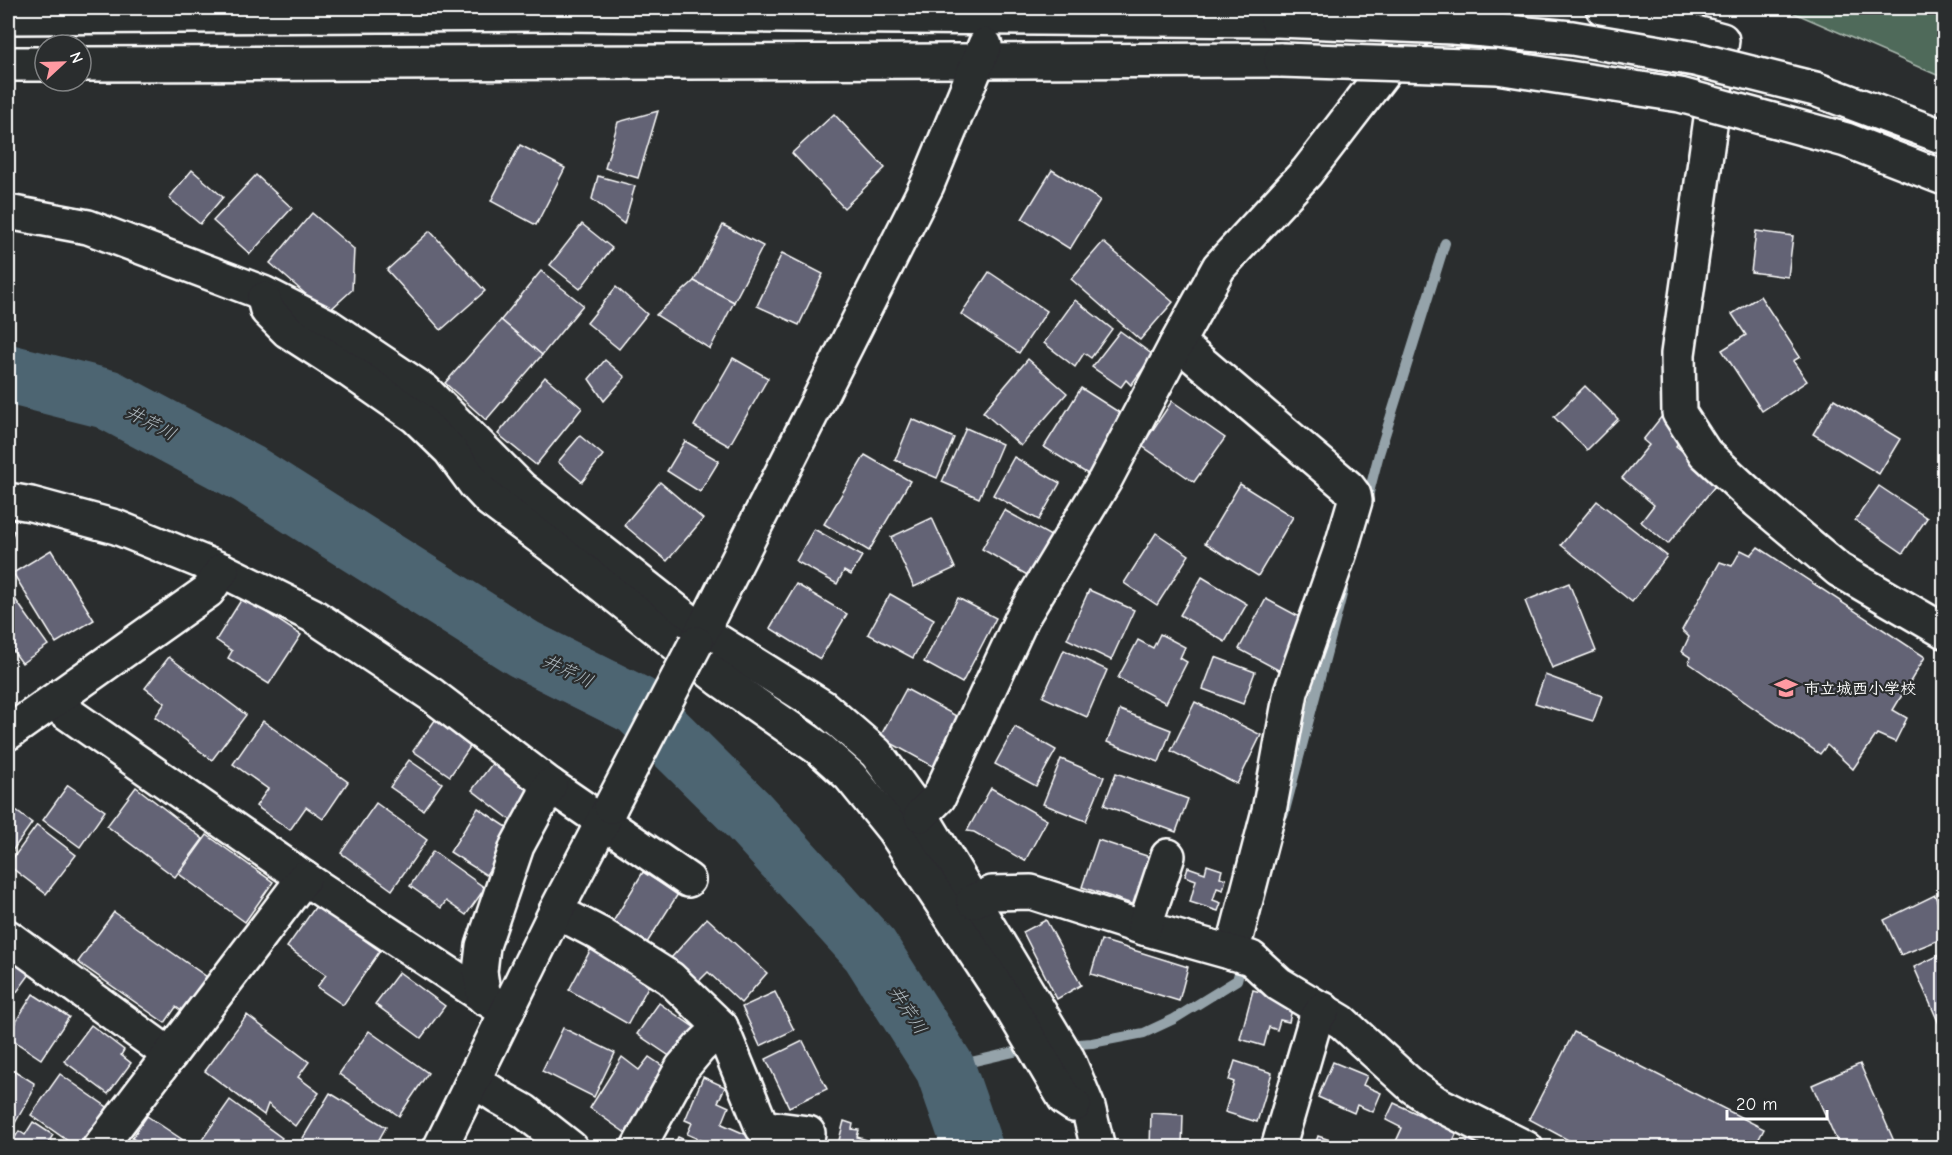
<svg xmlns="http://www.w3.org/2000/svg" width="1952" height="1155" viewBox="0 0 1952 1155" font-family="'Comic Neue','Klee One',sans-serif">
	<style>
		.green { fill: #4f6b5a; stroke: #a7b5ac; stroke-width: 1.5 }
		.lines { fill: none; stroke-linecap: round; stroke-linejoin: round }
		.stream { stroke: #95a3aa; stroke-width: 10 }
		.river { stroke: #4e6572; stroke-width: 60 }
		.building { fill: #636375; stroke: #fff; stroke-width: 1.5 }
		.minor-casing { stroke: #fff; stroke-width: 38 }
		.tertiary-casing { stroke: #fff; stroke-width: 38 }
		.minor { stroke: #2a2d2e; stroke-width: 33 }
		.tertiary { stroke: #2a2d2e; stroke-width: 33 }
		.tertiary-bridge-casing { stroke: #fff; stroke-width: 38; stroke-linecap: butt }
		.tertiary-bridge { stroke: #2a2d2e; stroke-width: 33 }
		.labels { text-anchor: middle; stroke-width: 4.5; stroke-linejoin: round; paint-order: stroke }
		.poi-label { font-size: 16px; font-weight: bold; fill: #fff; stroke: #2a2d2e; text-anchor: start }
		.water-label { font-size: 18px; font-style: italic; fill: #afbac0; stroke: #2a2d2e }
	</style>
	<rect width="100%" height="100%" fill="#2a2d2e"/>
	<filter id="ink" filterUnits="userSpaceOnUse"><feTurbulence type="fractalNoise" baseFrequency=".0167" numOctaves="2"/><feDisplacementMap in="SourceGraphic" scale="12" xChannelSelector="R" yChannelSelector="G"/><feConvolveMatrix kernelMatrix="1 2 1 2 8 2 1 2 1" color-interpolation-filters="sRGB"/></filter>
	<g filter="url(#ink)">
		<!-- green -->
		<polygon class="green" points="1783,8 1944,8 1944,78"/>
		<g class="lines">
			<!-- stream -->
			<g class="stream">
				<polyline points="1366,504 1379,454 1445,243"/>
				<polyline points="1284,814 1343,591"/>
				<polyline points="1064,1045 1092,1043 1144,1033 1174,1019 1237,980 1243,959"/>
				<polyline points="945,1068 1031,1048"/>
			</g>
			<!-- river -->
			<polyline class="river" points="8,374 107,399 248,474 524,649 638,706 745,812 870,950 945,1068 973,1148"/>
		</g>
		<!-- building -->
		<g class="building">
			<polygon points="658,111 638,178 605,168 618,122"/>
			<polygon points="834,114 885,168 844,208 792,153"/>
			<polygon points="520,145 565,168 536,225 491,201"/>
			<polygon points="192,170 223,197 200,224 169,198"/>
			<polygon points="1052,170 1100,200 1070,249 1022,219"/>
			<polygon points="256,175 292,208 250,254 213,221"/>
			<polygon points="598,176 635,186 624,224 592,199"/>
			<polygon points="312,213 354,249 352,290 330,310 310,298 270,263"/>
			<polygon points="582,224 612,248 580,289 550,265"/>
			<polygon points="723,225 763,246 734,302 694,281"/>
			<polygon points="430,231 485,291 441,330 387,270"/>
			<polygon points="1756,231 1793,236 1788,277 1751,272"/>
			<polygon points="1103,242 1173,302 1140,340 1071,279"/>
			<polygon points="782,253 823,274 799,325 757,306"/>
			<polygon points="541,271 583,305 542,355 501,320"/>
			<polygon points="989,272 1047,311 1019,353 961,314"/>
			<polygon points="694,281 734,302 710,349 656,315"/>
			<polygon points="616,287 647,314 619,349 587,323"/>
			<polygon points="1760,296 1800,357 1793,361 1807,381 1762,411 1722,350 1746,335 1732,314"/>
			<polygon points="1075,300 1112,329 1091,358 1084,353 1075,367 1044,343"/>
			<polygon points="501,320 542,355 486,420 445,383"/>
			<polygon points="1120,331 1153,355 1131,385 1126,380 1121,387 1092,367"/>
			<polygon points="733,358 768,378 729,446 694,426"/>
			<polygon points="1028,359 1067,393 1021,446 983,412"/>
			<polygon points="605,360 625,377 604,401 589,379"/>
			<polygon points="545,377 582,408 536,465 498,434"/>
			<polygon points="1585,386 1618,419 1587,450 1554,417"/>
			<polygon points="1081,388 1128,418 1091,476 1044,447"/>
			<polygon points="1834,399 1900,439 1879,474 1813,434"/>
			<polygon points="1172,401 1225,438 1194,482 1142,446"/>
			<polygon points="1662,416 1685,435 1676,446 1719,481 1668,544 1641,522 1654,505 1622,478 1649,445 1643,440"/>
			<polygon points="912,419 954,438 937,478 895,460"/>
			<polygon points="966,428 1002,444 979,498 942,482"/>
			<polygon points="580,436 603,455 582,482 558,462"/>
			<polygon points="685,441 719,461 700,492 667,471"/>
			<polygon points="865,455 910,481 869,551 824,524"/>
			<polygon points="1014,457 1060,483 1039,520 993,495"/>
			<polygon points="660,482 703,519 667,561 624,525"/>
			<polygon points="1240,484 1293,517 1258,576 1205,543"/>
			<polygon points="1879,486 1927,518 1903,553 1855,520"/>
			<polygon points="1597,501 1667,556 1632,602 1561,545"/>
			<polygon points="1004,510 1051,536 1029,576 982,549"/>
			<polygon points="932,518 955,568 914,587 891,537"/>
			<polygon points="8,528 14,531 8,546"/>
			<polygon points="814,529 862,556 851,575 844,571 837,584 796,561"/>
			<polygon points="1156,533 1189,555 1157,605 1124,583"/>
			<polygon points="1758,547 1925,657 1893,710 1907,718 1895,742 1877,734 1853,769 1827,745 1820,754 1689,663 1690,657 1682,652 1689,637 1682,630 1720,562 1732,566 1741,550 1751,555"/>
			<polygon points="51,550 94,620 56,643 13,573"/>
			<polygon points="1202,577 1247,604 1225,642 1180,615"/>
			<polygon points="1569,583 1596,651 1552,668 1525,601"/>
			<polygon points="796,584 847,614 820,659 770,628"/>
			<polygon points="1089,590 1134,610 1111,660 1067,639"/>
			<polygon points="10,592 48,645 22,663 8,644 8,594"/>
			<polygon points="890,594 934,619 913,658 868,634"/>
			<polygon points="243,597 301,635 269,684 228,658 232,651 216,640"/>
			<polygon points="958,598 996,618 962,683 924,662"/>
			<polygon points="1266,599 1309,622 1282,672 1239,649"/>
			<polygon points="1160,634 1185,647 1180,658 1187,662 1166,703 1118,678 1138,640 1153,648"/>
			<polygon points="1064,650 1107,670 1087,717 1043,697"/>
			<polygon points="169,657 246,715 212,760 155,717 165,703 145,688"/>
			<polygon points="1215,657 1255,672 1243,704 1203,689"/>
			<polygon points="1545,675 1602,696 1593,721 1535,703"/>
			<polygon points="906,689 962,719 936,768 880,737"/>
			<polygon points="1195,702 1261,735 1237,784 1171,751"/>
			<polygon points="1120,710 1171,730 1159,762 1107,742"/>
			<polygon points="438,716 474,741 450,776 413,751"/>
			<polygon points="263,721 348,782 323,819 306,807 290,830 256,806 268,789 233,764"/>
			<polygon points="1015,727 1056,750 1036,786 995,764"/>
			<polygon points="498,756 538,787 512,821 472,790"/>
			<polygon points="1061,759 1104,777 1086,821 1043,804"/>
			<polygon points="409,760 442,783 423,810 390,787"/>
			<polygon points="1116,773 1188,799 1176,832 1104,805"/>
			<polygon points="68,785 105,811 80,847 43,820"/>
			<polygon points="136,787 203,839 175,877 107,826"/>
			<polygon points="991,788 1047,820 1025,861 974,832 967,831"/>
			<polygon points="376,803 427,840 392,890 341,853"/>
			<polygon points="8,805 32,823 8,857"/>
			<polygon points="478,808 513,831 486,875 450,852"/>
			<polygon points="37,825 76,855 46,894 8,865"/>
			<polygon points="207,835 273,882 245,922 179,874"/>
			<polygon points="1098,840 1153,858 1138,906 1082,887"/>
			<polygon points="433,851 485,888 466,915 446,901 441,908 410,886"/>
			<polygon points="1207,865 1222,870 1220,877 1226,879 1223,890 1217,888 1213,900 1221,903 1218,911 1190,902 1196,880 1185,876 1188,867 1205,873"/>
			<polygon points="643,872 678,894 645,946 611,925"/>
			<polygon points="1935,895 1944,920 1944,938 1901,955 1884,920"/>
			<polygon points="316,906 380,951 343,1005 317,987 326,975 287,947"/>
			<polygon points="114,912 207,977 183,1012 176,1007 165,1023 78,962"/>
			<polygon points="707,918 767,973 741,1003 708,972 698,982 671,958"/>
			<polygon points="1046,920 1081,985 1057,999 1023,932"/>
			<polygon points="1101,940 1188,967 1179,1001 1091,974"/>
			<polygon points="591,949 651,981 628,1024 569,990"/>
			<polygon points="8,950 33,970 8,1004"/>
			<polygon points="1944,953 1944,1035 1914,967"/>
			<polygon points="399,972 445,1006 421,1038 375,1004"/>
			<polygon points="1253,990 1294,1001 1289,1022 1280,1020 1277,1030 1269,1027 1264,1046 1240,1039"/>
			<polygon points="775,992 794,1030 760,1046 742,1007"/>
			<polygon points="33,994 69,1017 41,1059 8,1037 8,1034"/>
			<polygon points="659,1003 698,1030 677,1061 637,1034"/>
			<polygon points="247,1015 309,1062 298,1077 319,1093 295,1126 268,1104 264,1115 205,1071"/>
			<polygon points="91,1025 124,1050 121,1055 131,1063 108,1094 64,1061"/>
			<polygon points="563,1028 615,1053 594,1097 542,1071"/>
			<polygon points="369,1031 428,1073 399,1116 339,1074"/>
			<polygon points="1574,1032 1764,1129 1754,1148 1583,1148 1529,1119"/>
			<polygon points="803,1041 827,1089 789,1107 766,1059"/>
			<polygon points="622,1057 639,1070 649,1057 670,1071 627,1134 590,1108"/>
			<polygon points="1235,1061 1272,1073 1257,1122 1225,1112 1234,1082 1229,1080"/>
			<polygon points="1333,1062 1367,1076 1363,1085 1381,1093 1373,1112 1357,1105 1354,1113 1318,1097"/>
			<polygon points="1860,1064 1897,1148 1840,1148 1812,1085"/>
			<polygon points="15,1071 34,1083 32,1093 15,1123 8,1119 8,1079 10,1080"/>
			<polygon points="60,1074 110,1109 83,1148 78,1148 31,1115"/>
			<polygon points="703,1077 725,1087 718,1102 729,1107 722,1124 754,1138 750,1148 719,1148 687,1134 692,1123 685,1120"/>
			<polygon points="330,1093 386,1127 374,1148 297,1148"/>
			<polygon points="230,1100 282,1138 276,1148 204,1148 199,1144"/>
			<polygon points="1394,1103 1457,1132 1450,1148 1393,1148 1402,1128 1386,1120"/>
			<polygon points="1151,1113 1183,1115 1182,1148 1150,1148"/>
			<polygon points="147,1116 189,1144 187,1148 146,1148 132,1138"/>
			<polygon points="844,1121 853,1124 852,1129 859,1130 857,1137 867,1140 865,1148 837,1148"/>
			<polygon points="33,1122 53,1135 45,1148 8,1148 19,1131 25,1135"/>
			<polygon points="1318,1136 1348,1146 1347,1148 1314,1148"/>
			<polygon points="678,1137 703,1148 666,1148 667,1144 673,1147"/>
			<polygon points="1469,1138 1490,1148 1464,1148"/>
			<polygon points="1763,1139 1779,1148 1758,1148"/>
			<polygon points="1215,1145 1247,1148 1214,1148"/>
		</g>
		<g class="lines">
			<!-- minor casing -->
			<g class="minor-casing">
				<g id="minor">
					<polyline points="1603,8 1722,40 1678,354 1679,413 1705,453 1757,501 1839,570 1944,631"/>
					<polyline points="8,212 88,227 263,293 328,326 425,391 522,489 703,632 823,707 876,753 921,815 1068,1059 1088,1107 1098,1148"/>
					<polyline points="264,299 267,310 288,331 350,371 416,417 450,450 475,484 490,500 572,561 721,680 821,750 850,776 893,829 1010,1006 1065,1099 1074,1105"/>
					<polyline points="1176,345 1190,353 1348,487 1354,495 1355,501 1340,552 1291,692 1269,811 1232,953"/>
					<polyline points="8,500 31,504 116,527 222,570 312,615 432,695 550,785 688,880"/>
					<polyline points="53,703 304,878 507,1012"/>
					<polyline points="8,733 208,591 222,570"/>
					<polyline points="921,815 939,797 1022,618 1105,480 1176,345 1219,267 1307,172 1433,8"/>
					<polyline points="973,901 992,893 1031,892 1144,928 1251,958 1279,984 1342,1022 1412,1086 1436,1103 1526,1148"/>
					<polyline points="556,911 600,934 670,978 721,1027 762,1127 808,1133 806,1148"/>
					<polyline points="1144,928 1168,856"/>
					<polyline points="8,937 170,1055"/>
					<polyline points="484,998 480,972 483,946 517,846 550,785"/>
					<polyline points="473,1080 499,1097 524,1111 571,1148"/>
					<polyline points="99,1148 304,878"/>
					<polyline points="638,1148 682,1068 699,1048 721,1027"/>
					<polyline points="1278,1148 1315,1021 1323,1009"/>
				</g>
			</g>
			<!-- tertiary casing -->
			<g class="tertiary-casing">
				<g id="tertiary">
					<polyline points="8,17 555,14 1277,20"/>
					<polyline points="8,64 45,64"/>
					<polyline points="81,64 1281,60"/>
					<polyline points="696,643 927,185 985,45"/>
					<polyline points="440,1148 556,911 611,806"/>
				</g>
			</g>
			<!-- minor -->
			<use href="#minor" class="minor"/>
			<!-- tertiary -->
			<use href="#tertiary" class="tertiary"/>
			<!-- tertiary-bridge casing -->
			<g class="tertiary-bridge-casing">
				<g id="tertiary-bridge">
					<polyline points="1277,20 1452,27 1572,38 1695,59 1815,89 1944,137"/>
					<polyline points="1281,60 1497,67 1680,95 1846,140 1944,178"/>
					<polyline points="611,806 696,643"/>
				</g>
			</g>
			<!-- tertiary-bridge -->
			<use href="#tertiary-bridge" class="tertiary-bridge"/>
		</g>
	</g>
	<!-- icons -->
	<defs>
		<g id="school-bare" transform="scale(1.8)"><path d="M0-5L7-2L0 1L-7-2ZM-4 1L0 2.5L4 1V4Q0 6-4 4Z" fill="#ff9aa2" stroke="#2a2d2e" stroke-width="2.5" paint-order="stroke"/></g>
	</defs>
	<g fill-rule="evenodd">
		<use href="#school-bare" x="1786" y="688"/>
	</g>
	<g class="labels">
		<!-- poi labels -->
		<g class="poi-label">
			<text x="1804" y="694">市立城西小学校</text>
		</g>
		<!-- water labels -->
		<g class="water-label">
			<text transform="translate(151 423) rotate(28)" y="6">井芹川</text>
			<text transform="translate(568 671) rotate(26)" y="6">井芹川</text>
			<text transform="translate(908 1010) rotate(57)" y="6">井芹川</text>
		</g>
	</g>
	<!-- margin -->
	<rect width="1952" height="1155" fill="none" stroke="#2a2d2e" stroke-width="30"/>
	<rect x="15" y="15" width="1922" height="1125" fill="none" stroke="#fff" stroke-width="2" filter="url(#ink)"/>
	<!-- north arrow -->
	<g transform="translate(63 63) rotate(68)"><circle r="28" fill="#2a2d2e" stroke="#7f8182" stroke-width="1.5"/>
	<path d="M0-4.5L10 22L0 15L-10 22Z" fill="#ff9aa2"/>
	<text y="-9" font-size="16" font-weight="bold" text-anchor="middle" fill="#ffffff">N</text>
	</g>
	<!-- scale -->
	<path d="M1727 1110v9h100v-9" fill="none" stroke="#ffffff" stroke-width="3"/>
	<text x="1736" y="1110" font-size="18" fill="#ffffff" stroke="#2a2d2e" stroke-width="4.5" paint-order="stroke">20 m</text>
</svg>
